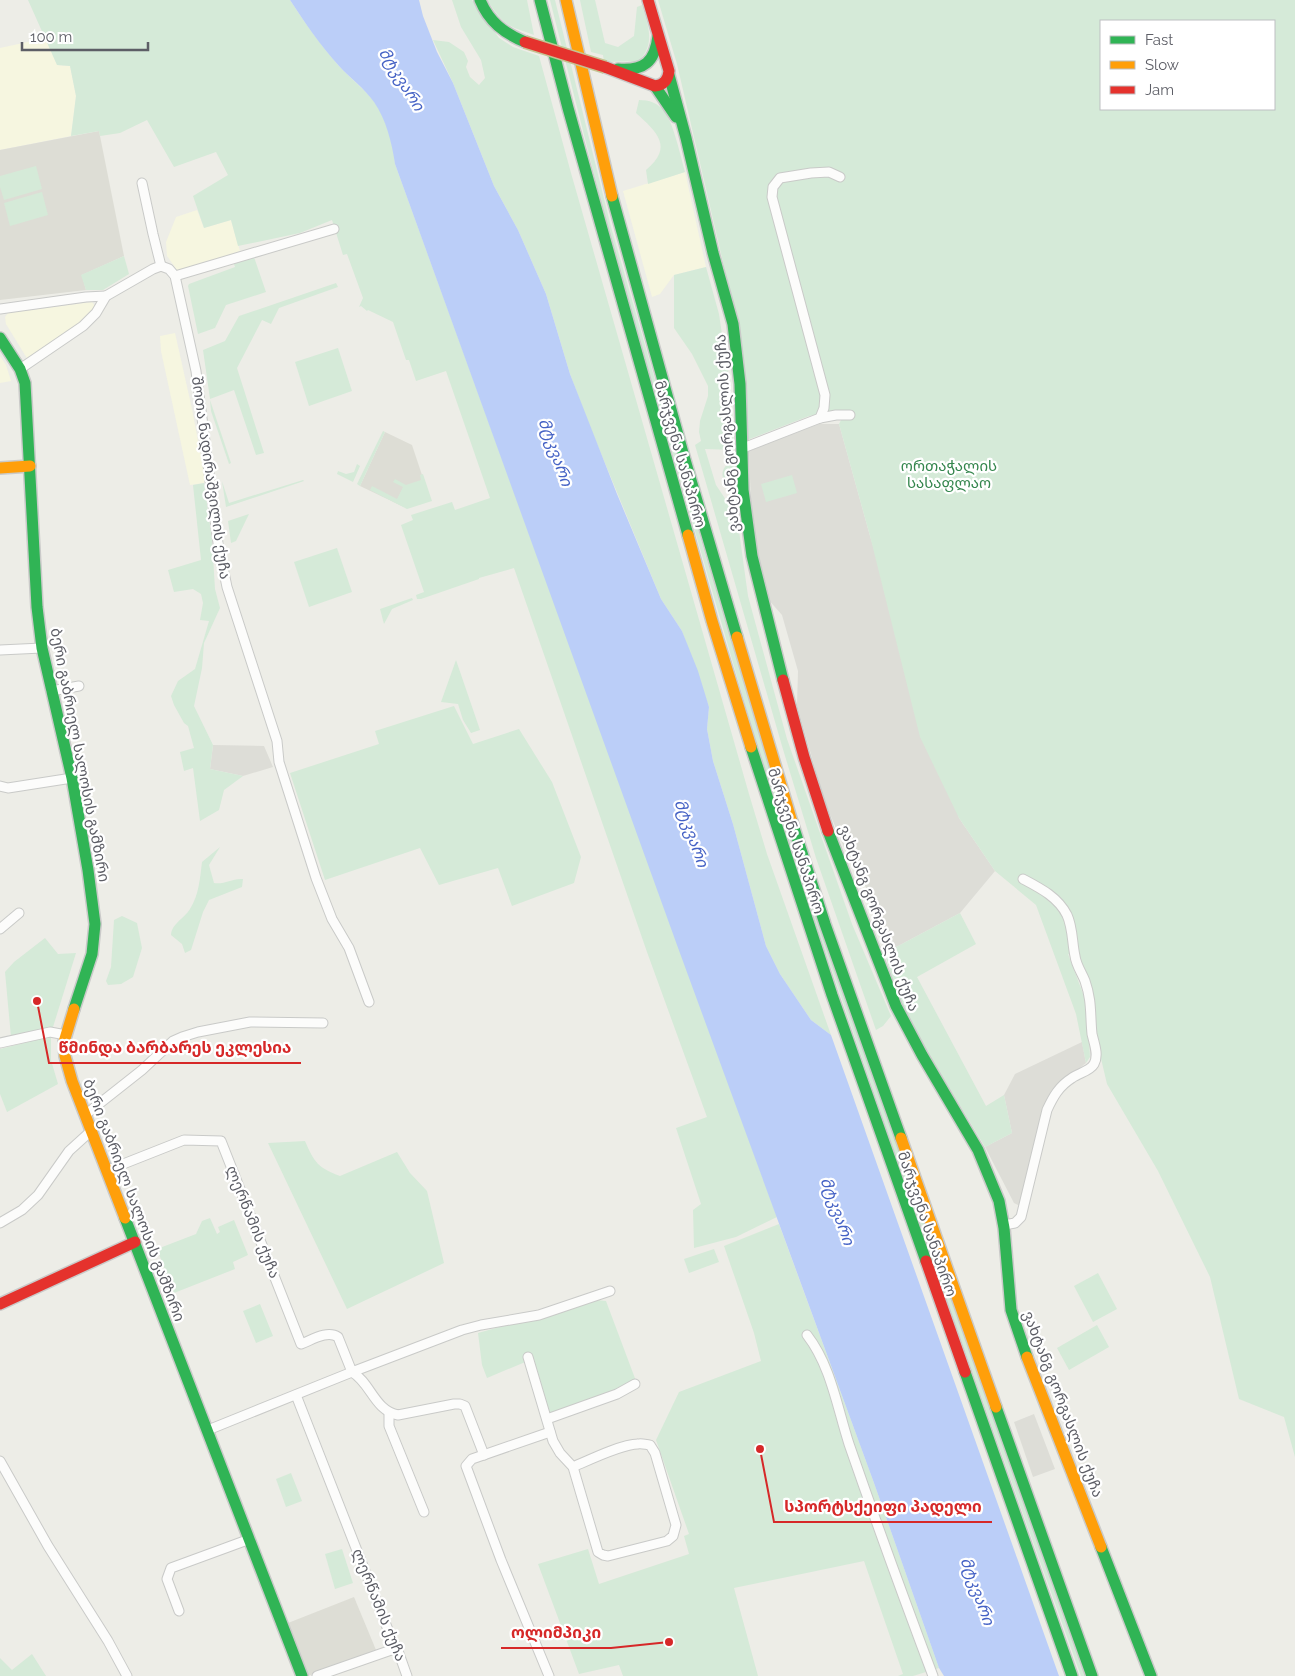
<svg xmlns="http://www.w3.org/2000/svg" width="1295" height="1676" viewBox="0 0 1295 1676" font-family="Raleway,'Noto Sans Georgian',sans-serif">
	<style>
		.commercial { fill: #f6f6e0 }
		.industrial { fill: #ddddd7 }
		.education { fill: #ddddd5 }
		.green { fill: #d5ead8; fill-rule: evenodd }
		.water { fill: #bbcef8 }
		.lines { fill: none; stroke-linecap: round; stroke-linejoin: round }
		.street-casing { stroke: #c9cac8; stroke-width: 11 }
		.fast-casing { stroke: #cacac9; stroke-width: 14 }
		.slow-casing { stroke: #cacac9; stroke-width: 14 }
		.jam-casing { stroke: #cacac9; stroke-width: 14 }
		.street { stroke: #fcfcfb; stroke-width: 9 }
		.fast { stroke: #30b455; stroke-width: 11 }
		.slow { stroke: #ff9f0a; stroke-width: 11 }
		.jam { stroke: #e5322d; stroke-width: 11 }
		.jam-bridge-casing { stroke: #c5c393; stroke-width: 14; stroke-linecap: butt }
		.jam-bridge { stroke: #e5322d; stroke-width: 11 }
		.labels { text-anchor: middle; stroke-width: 4.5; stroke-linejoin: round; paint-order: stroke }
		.street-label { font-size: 15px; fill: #5d5e66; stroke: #fff }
		.park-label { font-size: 15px; fill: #34864d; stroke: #fff }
		.water-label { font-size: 16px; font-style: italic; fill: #4562c5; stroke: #fff }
		.leader { fill: none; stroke: #d62828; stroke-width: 2 }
		.callout-dot { fill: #d62828; stroke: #fff; stroke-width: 2 }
		.callout-label { font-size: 16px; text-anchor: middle; font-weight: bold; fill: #d62828; stroke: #fff; stroke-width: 4.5; stroke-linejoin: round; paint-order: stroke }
	</style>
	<rect width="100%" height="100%" fill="#edede7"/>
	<!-- commercial -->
	<g class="commercial">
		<polygon points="46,38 57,65 70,66 76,96 71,136 0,150 0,48"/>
		<polygon points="685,172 706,267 674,275 660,294 652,297 623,191"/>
		<polygon points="197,210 204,228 231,220 240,251 187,270 177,270 167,256 166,242 176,217"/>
		<polygon points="92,302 96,307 88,318 28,360 6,324 5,317 8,313"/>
		<polygon points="175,333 192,409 205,478 204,483 190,485 161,351 160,336"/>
		<polygon points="0,356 6,365 11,381 0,383"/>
	</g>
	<!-- industrial -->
	<g class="industrial">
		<polygon points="819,424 839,424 870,536 959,818 995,871 960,913 885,953 865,885 846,852 824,800 797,705 798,671 782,615 767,598 757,560 751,505 749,451"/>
		<polygon points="213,745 264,746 273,767 243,776 210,769"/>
		<polygon points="1082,1042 1086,1063 1052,1090 1043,1114 1020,1206 1014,1203 985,1147 1012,1133 1004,1095 1015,1074"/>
		<polygon points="1034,1414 1055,1469 1033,1477 1014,1422"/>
	</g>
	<!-- education -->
	<g class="education">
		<polygon points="99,131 124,256 82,275 86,290 0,300 0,150"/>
		<polygon points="385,432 412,445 430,499 404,507 360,486"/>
		<polygon points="354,1597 376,1650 308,1676 288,1623"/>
	</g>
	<!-- green -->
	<g class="green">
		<path d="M28,0H290C305,23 320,44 338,65C349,77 362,87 373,100C385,115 394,145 395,164L777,1217L736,1237L694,1248L693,1210L701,1204L676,1128L707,1117L647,952L514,568L479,578V579L421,599H417L416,595L424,592L401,525L413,520L411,515L452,502L455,510L490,498L446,371L416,381L409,360H406L393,322L368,310L367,311L361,306L359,307L363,298L347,254L343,255L332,220L300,233L238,246L231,220L204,228L193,196L228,175L216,152L174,167L147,120L120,133L100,136L99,131L71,136L76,96L70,66L57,65Z"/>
		<polygon points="452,0 472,0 499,38 513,47 539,56 571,173 749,794 767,854 831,1035 811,1020 780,974 766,946 733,824 713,761 707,729 709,707 682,631 661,599 588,422 570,374 546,294 518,230 494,186 453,83 433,40 449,42 464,52 468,61 466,67 470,77 479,85 485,78 481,60 461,27"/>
		<path d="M487,0H527L534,35C505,25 505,26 487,0Z"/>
		<polygon points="550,0 555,0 611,227 706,557 1086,1676 1081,1676 916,1214 770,791 608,230"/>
		<path d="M580,0H595L605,43L618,47L634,36L637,7L642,5C648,26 656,43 639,61L604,62L603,55L591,52Z"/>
		<path d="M658,0H1295V1457L1284,1417L1239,1399L1210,1277L1158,1171L1107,1084L1077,957L1068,954L1087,1004L1090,1057L1086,1063L1076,1014L1036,905L995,871L959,818L920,737L870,536L839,424L846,410L809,416L747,440L738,327L677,64ZM1101,21H1274V109H1101Z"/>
		<path d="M639,100C649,100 658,103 664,111C673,121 681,158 685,172L648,184L646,170C674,147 657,132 636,113Z"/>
		<polygon points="36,166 42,189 4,200 0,187 0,176"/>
		<polygon points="42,192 48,215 10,226 4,203"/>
		<polygon points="124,256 129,274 103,290 86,290 81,275"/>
		<polygon points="254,257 266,292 226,305 215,328 198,334 188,286 189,284 235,267 234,264"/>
		<polygon points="706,267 719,314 724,348 730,366 725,379 726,394 732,410 733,450 705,449 716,485 730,506 738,524 748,596 787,739 852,924 891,1016 883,1026 876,1030 816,858 782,746 695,445 701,441 699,432 700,421 708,396 708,386 692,354 674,328 674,275"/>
		<polygon points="336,283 338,287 279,308 271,324 262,320 237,368 264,453 256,455 234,390 210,399 203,350 225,341 239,316"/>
		<polygon points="338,348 352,391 309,406 295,362"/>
		<polygon points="210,400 231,463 229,464 211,411"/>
		<polygon points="383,431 385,432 360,486 357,484"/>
		<path d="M732,462L735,467V489C721,484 717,468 732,462Z"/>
		<polygon points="357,464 360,466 353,482 337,474 338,471 346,474 354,472"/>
		<polygon points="423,474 432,501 407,509 370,490 372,486 397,499 403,487 393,482 395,479 406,485 421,480 420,475"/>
		<polygon points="792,475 797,493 766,502 761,484"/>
		<polygon points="303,480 304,481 226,507 222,481 229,503"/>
		<polygon points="204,483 212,540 215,589 220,608 204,643 202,668 194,706 213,745 210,769 243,776 224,790 219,810 200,821 193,768 184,771 180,752 194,748 188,726 184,723 174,705 171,696 178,681 195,669 209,621 200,620 203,603 201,594 193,589 174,592 168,570 201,560 193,485"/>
		<polygon points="249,514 236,541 231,543 228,521"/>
		<polygon points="337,548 352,592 309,607 294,562"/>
		<polygon points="412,598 413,600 392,609 384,624 380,609"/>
		<polygon points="456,660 480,730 471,733 463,720 458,704 441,702"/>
		<polygon points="454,706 473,744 519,729 552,782 581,857 574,883 512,906 498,868 439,885 420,848 325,880 290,773 379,744 375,731"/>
		<path d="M220,847L209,865L214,883C224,885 232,878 243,879L242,887L209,900L203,912L191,950L185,953L182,944L171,935C172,923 184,919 190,909C199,895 200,878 202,862Z"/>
		<polygon points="960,913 976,944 917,977 986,1106 1004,1095 1012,1133 985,1147 910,1023 894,987 885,953"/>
		<polygon points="122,916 137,923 142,948 133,977 121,984 108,985 106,981 111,967 114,920"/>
		<polygon points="45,938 58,954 76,953 53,1027 11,1037 5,972 14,962"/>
		<polygon points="51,1036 51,1060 58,1084 7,1112 0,1094 0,1049"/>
		<path d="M305,1141C314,1162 318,1168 340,1176L397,1152L410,1173L427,1191L444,1263L347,1309L268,1143Z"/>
		<polygon points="210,1218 217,1234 220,1232 218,1227 234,1220 248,1255 233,1262 235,1269 174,1293 157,1249 196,1234 202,1221"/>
		<polygon points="779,1224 874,1483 939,1668 913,1676 898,1676 903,1674 864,1561 734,1588 758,1676 623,1676 619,1665 579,1674 538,1564 588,1549 599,1584 689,1554 684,1536 689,1534 656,1440 679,1392 761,1361 754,1333 724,1246"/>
		<polygon points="714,1249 719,1262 689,1273 684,1259"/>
		<polygon points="1098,1273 1117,1309 1093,1322 1074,1286"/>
		<polygon points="596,1300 606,1301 636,1381 604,1396 548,1414 530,1360 487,1378 482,1365 478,1333"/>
		<polygon points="260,1304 273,1336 256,1343 243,1311"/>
		<polygon points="1097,1325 1109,1347 1069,1370 1057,1348"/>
		<polygon points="291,1473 302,1501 286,1507 276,1479"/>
		<polygon points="342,1549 353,1583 335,1589 325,1554"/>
		<polygon points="32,1654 46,1676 0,1676 0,1658 12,1670"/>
	</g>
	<!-- water -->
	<path class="water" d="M290,0H419L423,16L437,52L453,83L494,186L518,230L546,294L570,374L617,494L661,599L682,631L698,671L709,707L707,729L713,761L733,824L766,946L780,974L811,1020L831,1035L1059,1676H944L939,1668L874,1483L677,945L395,164C392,143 386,119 374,102C364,88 350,78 339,66C320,45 305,23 290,0Z"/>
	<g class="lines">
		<!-- street casing -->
		<g class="street-casing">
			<g id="street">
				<polyline points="142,183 153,234 161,266"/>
				<polyline points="175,276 334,229"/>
				<polyline points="0,309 86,297 106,296"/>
				<polyline points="20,369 83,326 96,313 106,296 153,269 161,266 169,269 175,276 196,371 218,543 227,587 277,741 279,762 316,878 332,919 349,948 369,1002"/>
				<polyline points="820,418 836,415 850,415"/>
				<polyline points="743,448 820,418 824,408 825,395 772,197 773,187 780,178 811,173 829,172 840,177"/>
				<polyline points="0,650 42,648"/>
				<polyline points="51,691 79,686"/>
				<polyline points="0,786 8,788 72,778"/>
				<polyline points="0,929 19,913"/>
				<polyline points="0,1043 50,1032 66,1035"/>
				<polyline points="85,1115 142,1070 173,1041 182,1037 198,1032 250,1022 323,1023"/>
				<path d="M108,1170L184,1140L221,1141L301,1344C312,1340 327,1330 338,1337L352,1372L462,1330L481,1325L539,1315L610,1291"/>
				<polyline points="0,1223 22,1210 38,1195 69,1151 91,1131"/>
				<path d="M1004,1225L1015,1223L1021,1217L1047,1110C1053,1097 1059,1086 1072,1078C1079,1073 1090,1071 1094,1064C1099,1055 1094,1043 1092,1034C1090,1014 1092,1001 1085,981C1082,973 1076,965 1075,956C1072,943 1073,928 1067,915C1058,897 1040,888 1023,879"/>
				<path d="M807,1335C831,1366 837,1407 849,1444C876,1522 904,1599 933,1676"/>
				<path d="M528,1357L553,1441L560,1453L573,1467L598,1552L603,1555L608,1556L667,1541L673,1536L676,1525L655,1453L650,1445C647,1445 642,1443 638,1444C622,1444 589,1460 573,1467"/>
				<polyline points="296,1395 392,1640 397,1648 407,1676"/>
				<polyline points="389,1413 389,1426 424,1512"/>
				<polyline points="547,1419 617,1394 635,1384"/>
				<path d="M208,1430L352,1372C371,1383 374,1410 398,1415L454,1404H460L465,1406L484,1455"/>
				<polyline points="0,1461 48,1546 108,1641 127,1676"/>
				<polyline points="179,1611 167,1579 171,1568 250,1539"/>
				<polyline points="317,1676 397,1648"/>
				<polyline points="549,1676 501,1560 466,1466 472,1459 550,1432"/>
			</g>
		</g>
		<!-- fast casing -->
		<g class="fast-casing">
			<g id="fast">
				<path d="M480,0C489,22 504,33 525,42"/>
				<polyline points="540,0 568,108 688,535"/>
				<path d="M618,69C644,71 655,62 658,36"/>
				<polyline points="669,75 686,138 713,253 733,324 740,384 743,490 752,556 783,680"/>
				<polyline points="655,86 676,117"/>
				<polyline points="612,196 683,453 737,637"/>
				<polyline points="0,338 20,369 25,383 37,607 42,648 72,778 88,870 95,924 92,954 74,1009"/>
				<polyline points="751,747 832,995 926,1261"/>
				<polyline points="792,822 825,924 901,1138"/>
				<polyline points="828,831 896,1006 922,1055 978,1150 999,1201 1004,1228 1011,1310 1027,1357"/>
				<polyline points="125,1218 302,1676"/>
				<polyline points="965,1372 1072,1676"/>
				<polyline points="996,1407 1092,1676"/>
				<polyline points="1101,1547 1151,1676"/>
			</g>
		</g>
		<!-- slow casing -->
		<g class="slow-casing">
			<g id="slow">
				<polyline points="566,0 612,196"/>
				<polyline points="0,468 30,466"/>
				<polyline points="688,535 712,621 751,747"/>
				<polyline points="737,637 792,822"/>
				<polyline points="74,1009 64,1042 65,1056 72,1081 125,1218"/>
				<polyline points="901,1138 996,1407"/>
				<polyline points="1027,1357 1101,1547"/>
			</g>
		</g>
		<!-- jam casing -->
		<g class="jam-casing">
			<g id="jam">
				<path d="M605,67L655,86C664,85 668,80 669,71L648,0"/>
				<polyline points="783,680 804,757 828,831"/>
				<polyline points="926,1261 965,1372"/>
				<polyline points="0,1304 135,1242"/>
			</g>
		</g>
		<!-- street -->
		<use href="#street" class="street"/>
		<!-- fast -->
		<use href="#fast" class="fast"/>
		<!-- slow -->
		<use href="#slow" class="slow"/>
		<!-- jam -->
		<use href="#jam" class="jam"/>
		<!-- jam-bridge casing -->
		<g class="jam-bridge-casing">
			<polyline id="jam-bridge" points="525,42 605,67"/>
		</g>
		<!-- jam-bridge -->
		<use href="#jam-bridge" class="jam-bridge"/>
	</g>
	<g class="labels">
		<!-- street labels -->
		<g class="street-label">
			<text transform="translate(727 433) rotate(-94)" y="5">ვახტანგ გორგასლის ქუჩა</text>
			<text transform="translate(680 454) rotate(74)" y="5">მარჯვენა სანაპირო</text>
			<text transform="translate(211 478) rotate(82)" y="5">შოთა ნადირაშვილის ქუჩა</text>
			<text transform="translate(80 755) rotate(79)" y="5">ბერი გაბრიელ სალოსის გამზირი</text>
			<text transform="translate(796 841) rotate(72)" y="5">მარჯვენა სანაპირო</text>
			<text transform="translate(879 918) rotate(69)" y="5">ვახტანგ გორგასლის ქუჩა</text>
			<text transform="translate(134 1200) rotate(69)" y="5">ბერი გაბრიელ სალოსის გამზირი</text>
			<text transform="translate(253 1222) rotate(68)" y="5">ლერწამის ქუჩა</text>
			<text transform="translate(927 1224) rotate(71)" y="5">მარჯვენა სანაპირო</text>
			<text transform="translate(1063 1404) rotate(69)" y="5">ვახტანგ გორგასლის ქუჩა</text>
			<text transform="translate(379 1605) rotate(68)" y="5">ლერწამის ქუჩა</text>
		</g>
		<!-- park labels -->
		<g class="park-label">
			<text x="949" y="471">ორთაჭალის<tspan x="949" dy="17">სასაფლაო</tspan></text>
		</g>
		<!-- water labels -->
		<g class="water-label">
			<text transform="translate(402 79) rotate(58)" y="6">მტკვარი</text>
			<text transform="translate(556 452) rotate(70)" y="6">მტკვარი</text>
			<text transform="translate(692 833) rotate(70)" y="6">მტკვარი</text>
			<text transform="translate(838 1211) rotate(70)" y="6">მტკვარი</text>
			<text transform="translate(978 1591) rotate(70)" y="6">მტკვარი</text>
		</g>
	</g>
	<!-- callouts -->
	<path class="leader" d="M37 1001L49 1063H301M760 1449L774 1522H992M669 1642L611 1648H501"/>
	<g class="callout-dot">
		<circle cx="37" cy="1001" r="5"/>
		<circle cx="760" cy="1449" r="5"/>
		<circle cx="669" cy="1642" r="5"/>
	</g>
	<g class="callout-label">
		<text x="175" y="1053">წმინდა ბარბარეს ეკლესია</text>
		<text x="883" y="1512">სპორტსქეიფი პადელი</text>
		<text x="556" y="1638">ოლიმპიკი</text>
	</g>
	<!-- legend -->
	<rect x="1100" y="20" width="175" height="90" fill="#ffffff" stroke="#bebfc2"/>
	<rect x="1110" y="36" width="25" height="8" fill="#30b455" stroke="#bebfc2"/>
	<text x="1145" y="45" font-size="15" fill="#5d5e66">Fast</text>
	<rect x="1110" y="61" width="25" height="8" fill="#ff9f0a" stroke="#bebfc2"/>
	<text x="1145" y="70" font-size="15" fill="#5d5e66">Slow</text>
	<rect x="1110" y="86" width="25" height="8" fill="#e5322d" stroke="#bebfc2"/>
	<text x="1145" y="95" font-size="15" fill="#5d5e66">Jam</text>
	<!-- scale -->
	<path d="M22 42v8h126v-8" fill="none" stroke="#5d5e66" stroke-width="2.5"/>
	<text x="30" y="42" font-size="15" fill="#5d5e66" stroke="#ffffff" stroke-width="4" paint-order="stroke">100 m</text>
</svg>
